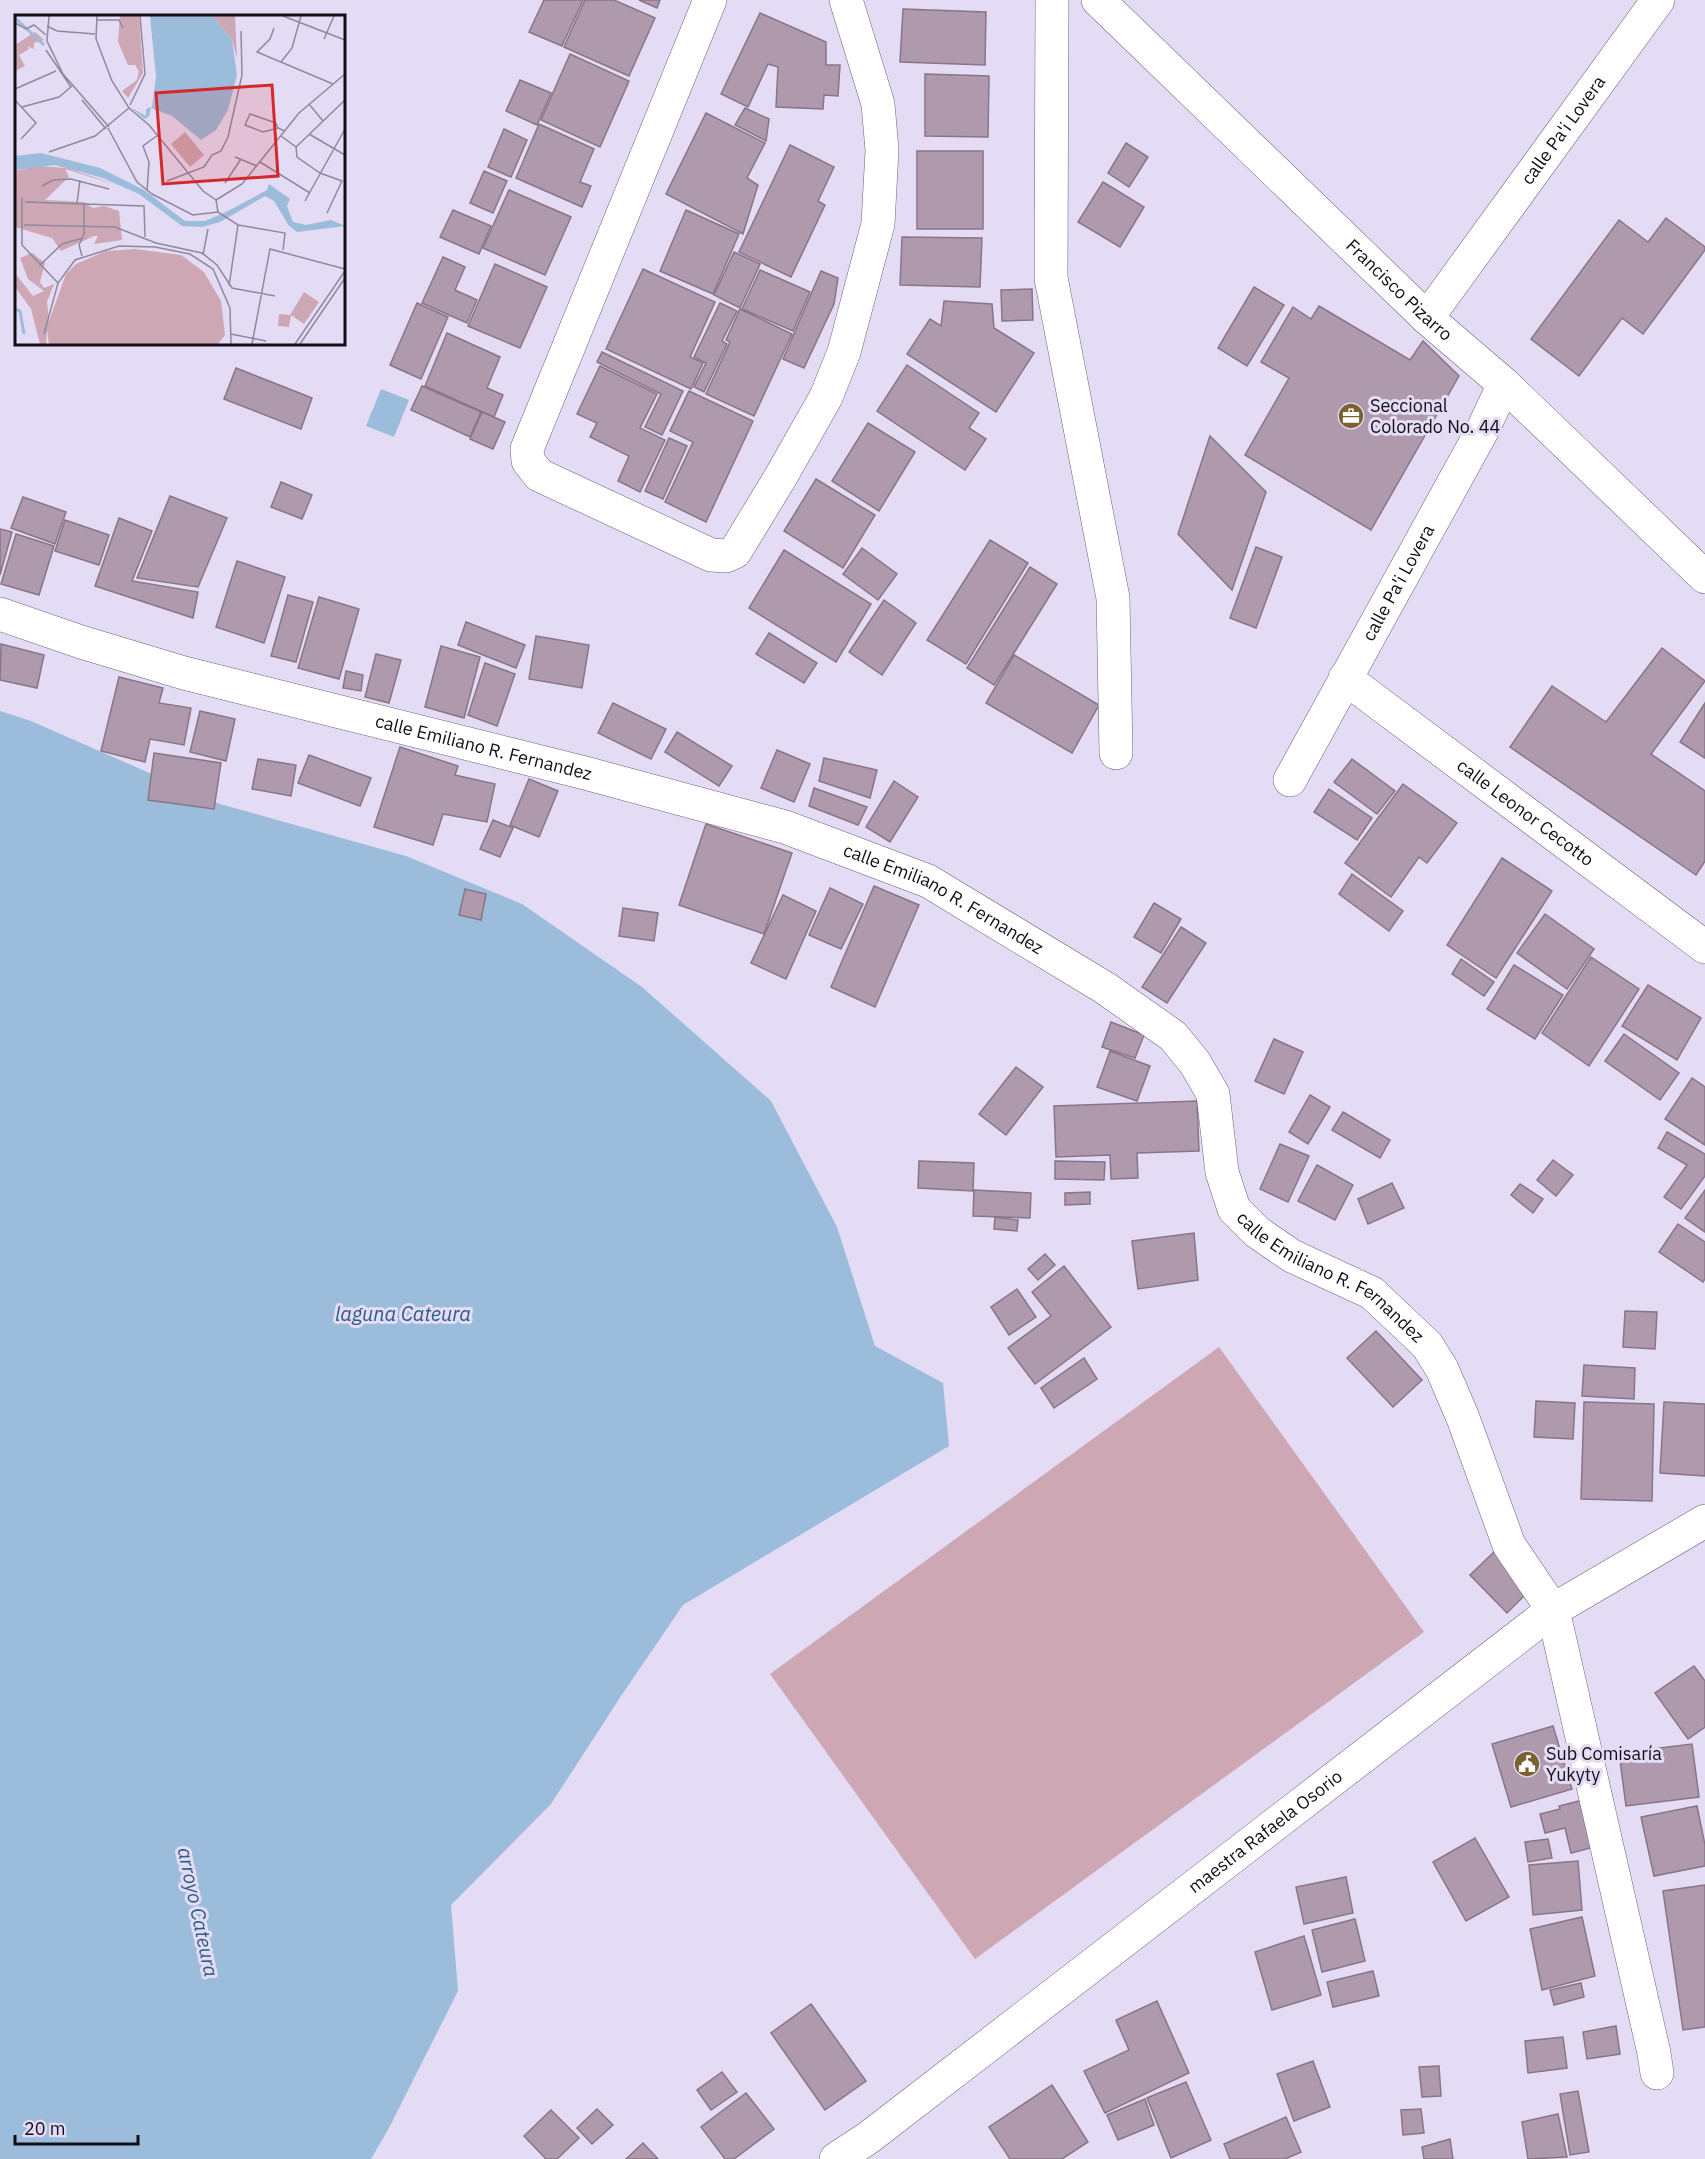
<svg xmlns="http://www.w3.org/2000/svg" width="1705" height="2159" viewBox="0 0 1705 2159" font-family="'IBM Plex Sans',sans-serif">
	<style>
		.green { fill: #cda7b3 }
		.water { fill: #9bbcdb }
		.building { fill: #ae9aac; stroke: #897587; stroke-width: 1.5 }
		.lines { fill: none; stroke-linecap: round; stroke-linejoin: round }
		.minor-casing { stroke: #6b6379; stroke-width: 34 }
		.minor { stroke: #fff; stroke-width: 33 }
		.labels { text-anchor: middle; stroke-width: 6; stroke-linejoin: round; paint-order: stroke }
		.street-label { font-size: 18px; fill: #120f18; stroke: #e4dbf4 }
		.poi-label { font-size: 18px; fill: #120f18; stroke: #e4dbf4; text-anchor: start }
		.water-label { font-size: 20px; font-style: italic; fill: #2a5c85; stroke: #e4dbf4 }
		.inset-river { fill: none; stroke: #9bbcdb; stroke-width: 3 }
		.inset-road { fill: none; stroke: #90899c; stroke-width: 1.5 }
		.view { fill: #d62828; fill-opacity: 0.15; stroke: #d62828; stroke-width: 3 }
		.inset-edge { fill: none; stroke: #120f18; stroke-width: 3 }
	</style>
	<rect width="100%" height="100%" fill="#e4dbf4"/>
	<!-- green -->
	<polygon class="green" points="1219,1347 1424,1632 975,1959 770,1674"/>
	<!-- water -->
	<g class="water">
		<polygon points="381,389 409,400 394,437 366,426"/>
		<polygon points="0,711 31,721 220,804 406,856 522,904 642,987 771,1101 837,1227 875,1346 943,1383 949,1446 683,1605 621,1696 551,1804 451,1905 458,1991 390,2126 371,2159 0,2159"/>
	</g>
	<!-- building -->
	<g class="building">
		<polygon points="544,0 583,0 562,46 529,32"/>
		<polygon points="585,0 614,0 655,18 629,76 564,47"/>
		<polygon points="639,0 660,0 657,8"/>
		<polygon points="903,9 986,12 985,65 900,62"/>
		<polygon points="760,13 826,42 826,65 840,65 838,96 824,95 823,109 776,107 778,67 768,64 748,107 721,94"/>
		<polygon points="570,54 629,81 600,147 541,120"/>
		<polygon points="925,74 989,76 988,137 925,136"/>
		<polygon points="520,80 551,93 537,125 506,111"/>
		<polygon points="745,108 769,119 766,141 735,125"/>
		<polygon points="706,113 765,143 747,178 758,185 743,234 666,194"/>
		<polygon points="539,124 594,149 580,182 591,186 582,207 516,178"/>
		<polygon points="504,129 527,140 511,177 488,167"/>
		<polygon points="1126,143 1148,157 1129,187 1108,173"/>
		<polygon points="790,145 834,167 818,201 825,205 791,277 739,252"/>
		<rect x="917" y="151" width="66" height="78"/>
		<polygon points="484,171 507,181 493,213 470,203"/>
		<polygon points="1103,182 1144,207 1120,247 1078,222"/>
		<polygon points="509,190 571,217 545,275 483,248"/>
		<polygon points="453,210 491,226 479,254 440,237"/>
		<polygon points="686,210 739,234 713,294 660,271"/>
		<polygon points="1666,218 1705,247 1705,250 1643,334 1622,318 1579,376 1531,339 1619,220 1648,242"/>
		<polygon points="902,237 982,238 980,287 900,285"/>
		<polygon points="734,252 760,264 740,308 714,295"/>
		<polygon points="443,257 465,267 455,290 477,300 467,323 422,303"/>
		<polygon points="495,264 547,287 520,348 468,326"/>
		<polygon points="643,269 715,302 690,357 703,363 691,389 606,349"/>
		<polygon points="760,270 810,292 793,331 742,309"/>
		<polygon points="821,271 838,278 834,304 804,368 783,359"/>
		<polygon points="1254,287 1284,305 1247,366 1218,348"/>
		<polygon points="1032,289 1033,320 1002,321 1001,290"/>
		<polygon points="944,301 992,304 994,328 1034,353 996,412 907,354 930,319 941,326"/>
		<polygon points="417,303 448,317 421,379 390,365"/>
		<polygon points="720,303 737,311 722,341 727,344 704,392 694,387 706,363 694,357"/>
		<polygon points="1319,306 1410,360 1423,341 1459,376 1371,530 1245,455 1289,378 1261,362 1293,307 1311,319"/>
		<polygon points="740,309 792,334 754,416 706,394 730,342 726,340"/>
		<polygon points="447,333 500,357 487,388 503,395 494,417 425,386"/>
		<polygon points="602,352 683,391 662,435 645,427 661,394 597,362"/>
		<polygon points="907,365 979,413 969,428 986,439 965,470 877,411"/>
		<polygon points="600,366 657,394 640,428 665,440 640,492 618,481 629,456 590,437 597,423 577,414"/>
		<polygon points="236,368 312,398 301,429 224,399"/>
		<polygon points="422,386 481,412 470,437 411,410"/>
		<polygon points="689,391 753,421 706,522 665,502 693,442 670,431"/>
		<polygon points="482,412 505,422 493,449 470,439"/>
		<polygon points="868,423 915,452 879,511 832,481"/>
		<polygon points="1210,436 1266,492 1232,590 1178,534"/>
		<polygon points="669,438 687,446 663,499 645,491"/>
		<polygon points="816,479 875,515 843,568 784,531"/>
		<polygon points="281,482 312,495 302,519 271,507"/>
		<polygon points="170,496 227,518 198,587 137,578"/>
		<polygon points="23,497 66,512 55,544 11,528"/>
		<polygon points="119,518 152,531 132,581 198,592 193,618 95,586"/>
		<polygon points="65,520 109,535 99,565 55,551"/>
		<polygon points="0,529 12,532 0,575"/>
		<polygon points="16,534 54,546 39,595 1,584"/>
		<polygon points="990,540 1028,563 966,664 927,640"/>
		<polygon points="1256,547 1282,557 1256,628 1230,618"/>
		<polygon points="862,548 897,574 878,600 843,574"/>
		<polygon points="784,550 871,604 836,662 749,608"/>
		<polygon points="237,561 285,577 264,643 216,627"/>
		<polygon points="1030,567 1057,584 994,685 967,668"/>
		<polygon points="288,595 313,602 296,662 271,656"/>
		<polygon points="319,597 359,609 339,679 298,668"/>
		<polygon points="884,600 916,623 882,675 849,652"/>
		<polygon points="466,622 525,645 516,668 458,645"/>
		<polygon points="769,633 817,663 804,683 756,654"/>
		<polygon points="536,636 589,645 582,688 529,679"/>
		<polygon points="1,644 44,655 37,688 0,680"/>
		<polygon points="441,646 480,657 464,718 425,707"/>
		<polygon points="1662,648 1705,681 1651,754 1705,791 1705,861 1696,875 1510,747 1552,686 1606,722"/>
		<polygon points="376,654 401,660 389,703 365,697"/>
		<polygon points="1014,655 1099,705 1072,753 986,703"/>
		<polygon points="485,663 515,674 497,726 468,715"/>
		<polygon points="346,671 363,675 361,691 343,688"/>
		<polygon points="119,677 163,688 159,703 191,708 184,745 150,739 145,762 101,751"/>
		<polygon points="613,703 666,729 651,759 598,733"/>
		<polygon points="1705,703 1705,758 1680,742"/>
		<polygon points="200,711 235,719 226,761 190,752"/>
		<polygon points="677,732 732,766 719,786 665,752"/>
		<polygon points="400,747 458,766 455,775 495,784 487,822 443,814 433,845 374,827"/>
		<polygon points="777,750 810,764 794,802 761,788"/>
		<polygon points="154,753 221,763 214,809 148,800"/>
		<polygon points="309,755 371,778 360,806 298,783"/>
		<polygon points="824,758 877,770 870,798 819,781"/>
		<polygon points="258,759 296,765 291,796 252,789"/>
		<polygon points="1352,759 1395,791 1377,814 1334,782"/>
		<polygon points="529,779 558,791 539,837 510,825"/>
		<polygon points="894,781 918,797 890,842 866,827"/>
		<polygon points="1403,784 1457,823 1427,863 1419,857 1391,897 1345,863"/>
		<polygon points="814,788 867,807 858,825 809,806"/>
		<polygon points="1329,789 1372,818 1357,840 1314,812"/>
		<polygon points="493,820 513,828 500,857 480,849"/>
		<polygon points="706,824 792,853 764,934 679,905"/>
		<polygon points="1502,858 1552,891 1496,978 1447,945"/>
		<polygon points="1352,874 1403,911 1389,931 1339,894"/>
		<polygon points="874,886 919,905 875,1007 831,987"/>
		<polygon points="830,888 863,904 841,949 809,935"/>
		<polygon points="465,889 486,894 481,920 459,915"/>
		<polygon points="783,895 816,911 786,979 751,963"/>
		<polygon points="1154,903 1181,919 1161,953 1134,937"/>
		<polygon points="623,908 658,913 654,941 619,936"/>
		<polygon points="1545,914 1594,949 1567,989 1517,953"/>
		<polygon points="1181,927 1206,943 1167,1003 1142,987"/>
		<polygon points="1591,957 1639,989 1589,1066 1542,1033"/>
		<polygon points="1461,959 1494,982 1484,996 1452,974"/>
		<polygon points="1514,965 1563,995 1535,1039 1487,1009"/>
		<polygon points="1648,985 1701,1018 1677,1060 1622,1026"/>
		<polygon points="1111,1022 1144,1035 1135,1058 1102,1047"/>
		<polygon points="1624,1034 1679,1073 1660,1100 1605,1061"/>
		<polygon points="1274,1039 1303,1052 1284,1094 1255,1081"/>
		<polygon points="1110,1051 1150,1066 1137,1101 1097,1087"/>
		<polygon points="1016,1067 1043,1087 1006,1135 979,1114"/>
		<polygon points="1692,1078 1705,1087 1705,1145 1665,1119"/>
		<polygon points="1310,1095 1330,1107 1308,1144 1289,1132"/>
		<polygon points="1197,1101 1199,1151 1137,1153 1138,1178 1111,1179 1110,1155 1056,1157 1054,1106"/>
		<polygon points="1343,1112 1390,1140 1380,1158 1332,1130"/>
		<polygon points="1667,1132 1705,1154 1705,1176 1681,1209 1664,1197 1687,1165 1658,1148"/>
		<polygon points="1280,1144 1309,1156 1288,1202 1260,1189"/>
		<polygon points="1553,1160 1573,1175 1556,1196 1537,1180"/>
		<polygon points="919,1161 974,1163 973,1191 918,1188"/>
		<polygon points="1055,1161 1105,1162 1104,1180 1055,1179"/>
		<polygon points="1317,1165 1353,1185 1335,1220 1298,1201"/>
		<polygon points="1392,1183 1404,1208 1368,1224 1358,1199"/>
		<polygon points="1520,1184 1543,1199 1533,1213 1511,1195"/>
		<polygon points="974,1190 1031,1193 1030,1218 973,1216"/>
		<polygon points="1705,1190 1705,1232 1685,1218"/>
		<polygon points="1090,1192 1090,1204 1065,1205 1065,1193"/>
		<polygon points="995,1217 1018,1220 1017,1231 994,1229"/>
		<polygon points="1678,1224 1705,1242 1705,1279 1703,1282 1659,1252"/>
		<polygon points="1194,1233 1198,1280 1138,1289 1132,1241"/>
		<polygon points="1045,1254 1055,1265 1038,1280 1028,1269"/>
		<polygon points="1064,1266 1111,1327 1035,1384 1008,1348 1051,1316 1032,1292"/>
		<polygon points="1017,1289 1036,1317 1009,1335 991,1307"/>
		<polygon points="1625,1311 1657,1312 1655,1349 1623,1347"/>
		<polygon points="1376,1331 1422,1380 1393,1407 1347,1358"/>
		<polygon points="1084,1358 1097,1379 1054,1408 1041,1388"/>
		<polygon points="1584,1365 1635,1368 1634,1399 1582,1396"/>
		<polygon points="1536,1401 1575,1403 1573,1439 1534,1437"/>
		<polygon points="1584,1402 1654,1404 1652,1501 1581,1499"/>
		<polygon points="1664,1402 1705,1404 1705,1476 1660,1473"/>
		<polygon points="1495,1551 1532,1588 1507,1613 1470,1575"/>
		<polygon points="1694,1666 1705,1681 1705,1727 1688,1739 1655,1693"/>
		<polygon points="1553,1726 1572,1789 1511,1807 1492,1744"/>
		<polygon points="1692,1744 1699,1797 1626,1806 1619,1753"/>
		<polygon points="1591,1798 1602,1845 1571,1853 1565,1828 1545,1833 1540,1814 1560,1809 1559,1806"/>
		<polygon points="1697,1806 1705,1845 1705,1866 1654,1876 1641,1817"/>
		<polygon points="1475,1838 1509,1897 1466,1921 1433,1862"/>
		<polygon points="1548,1839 1552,1858 1528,1862 1525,1842"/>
		<polygon points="1578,1861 1582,1910 1533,1915 1529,1865"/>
		<polygon points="1346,1877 1353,1913 1304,1924 1296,1887"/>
		<polygon points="1705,1885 1705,2027 1683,2030 1663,1891"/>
		<polygon points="1582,1917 1595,1976 1542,1990 1530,1929"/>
		<polygon points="1355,1919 1365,1961 1322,1972 1312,1930"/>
		<polygon points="1304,1936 1321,1995 1272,2010 1255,1952"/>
		<polygon points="1373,1971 1379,1996 1333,2007 1327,1982"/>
		<polygon points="1581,1983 1584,1997 1554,2005 1550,1990"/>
		<polygon points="1157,2001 1189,2073 1105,2113 1084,2071 1129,2050 1116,2020"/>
		<polygon points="811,2004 866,2081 825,2110 771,2033"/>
		<polygon points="1616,2026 1620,2054 1587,2059 1583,2032"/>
		<polygon points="1563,2037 1567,2068 1528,2073 1525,2041"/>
		<polygon points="1313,2061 1330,2107 1294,2121 1277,2074"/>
		<polygon points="1439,2066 1441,2096 1422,2097 1419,2067"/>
		<polygon points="722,2072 737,2092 711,2110 697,2090"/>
		<polygon points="1186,2082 1211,2140 1171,2158 1147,2098"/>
		<polygon points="1052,2085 1088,2142 1062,2159 1010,2159 989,2127"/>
		<polygon points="1578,2091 1589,2152 1570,2155 1560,2094"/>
		<polygon points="746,2093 774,2129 734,2159 725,2159 701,2127"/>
		<polygon points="1145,2099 1154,2125 1118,2140 1107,2115"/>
		<polygon points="597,2109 613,2125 592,2144 577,2128"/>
		<polygon points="1421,2109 1424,2133 1403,2135 1401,2110"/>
		<polygon points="551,2110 579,2138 557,2159 546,2159 524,2136"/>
		<polygon points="1558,2114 1567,2157 1528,2159 1522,2122"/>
		<polygon points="1286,2117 1301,2152 1285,2159 1230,2159 1224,2144"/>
		<polygon points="1450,2139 1453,2159 1424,2159 1422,2147"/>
		<polygon points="643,2143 658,2159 626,2159"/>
	</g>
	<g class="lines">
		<!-- minor casing -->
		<g class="minor-casing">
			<g id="minor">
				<polyline points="710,0 527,449 528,461 539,475 711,555 726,556 735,552 780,478 826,397 844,352 878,224 882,150 878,104 846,0"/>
				<polyline points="1052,0 1051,278 1113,598 1116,753"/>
				<path id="s1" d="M1098,0L1427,318L1504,384L1705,577"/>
				<path id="s2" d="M1427,318L1658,0"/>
				<path id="s3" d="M0,614L81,642L184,673L585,773L785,827L928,881L1105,988L1173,1036L1195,1063L1213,1094L1222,1172L1234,1209L1257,1232L1292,1256L1372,1293L1427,1345L1442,1369L1463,1418L1509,1545L1553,1610L1654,2053L1657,2073"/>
				<path id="s4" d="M1345,678L1705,947"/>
				<path id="s5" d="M1290,780L1482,431L1504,384"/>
				<path id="s6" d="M836,2159L868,2138L1553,1610L1705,1521"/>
			</g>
		</g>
		<!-- minor -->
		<use href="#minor" class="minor"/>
	</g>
	<!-- icons -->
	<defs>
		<g id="office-disc" transform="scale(1.35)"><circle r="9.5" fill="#7b6032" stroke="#e4dbf4"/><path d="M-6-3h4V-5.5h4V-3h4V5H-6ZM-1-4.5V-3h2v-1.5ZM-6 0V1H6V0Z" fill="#fff"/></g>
		<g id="civic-disc" transform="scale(1.35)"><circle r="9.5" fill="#7b6032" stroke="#e4dbf4"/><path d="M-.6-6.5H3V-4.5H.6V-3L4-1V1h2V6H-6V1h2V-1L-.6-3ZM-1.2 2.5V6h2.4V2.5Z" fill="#fff"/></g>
	</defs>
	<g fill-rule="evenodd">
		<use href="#office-disc" x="1351" y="416"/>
		<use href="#civic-disc" x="1527" y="1764"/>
	</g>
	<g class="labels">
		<!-- street labels -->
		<g class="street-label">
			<text dy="6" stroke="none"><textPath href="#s2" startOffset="232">calle Pa'i Lovera</textPath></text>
			<text dy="6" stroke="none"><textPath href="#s1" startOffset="418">Francisco Pizarro</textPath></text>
			<text dy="6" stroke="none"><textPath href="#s5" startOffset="225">calle Pa'i Lovera</textPath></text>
			<text dy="6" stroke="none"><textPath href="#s3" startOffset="502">calle Emiliano R. Fernandez</textPath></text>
			<text dy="6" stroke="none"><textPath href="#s4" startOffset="225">calle Leonor Cecotto</textPath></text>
			<text dy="6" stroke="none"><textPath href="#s3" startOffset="988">calle Emiliano R. Fernandez</textPath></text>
			<text dy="6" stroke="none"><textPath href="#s3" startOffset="1564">calle Emiliano R. Fernandez</textPath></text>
			<text dy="6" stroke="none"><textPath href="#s6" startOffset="540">maestra Rafaela Osorio</textPath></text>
		</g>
		<!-- poi labels -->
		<g class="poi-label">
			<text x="1370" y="412">Seccional<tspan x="1370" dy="21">Colorado No. 44</tspan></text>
			<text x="1546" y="1760">Sub Comisaría<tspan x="1546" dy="21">Yukyty</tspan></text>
		</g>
		<!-- water labels -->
		<g class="water-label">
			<text x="403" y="1321">laguna Cateura</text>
			<text transform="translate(198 1912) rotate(78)" y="7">arroyo Cateura</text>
		</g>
	</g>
	<!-- overview -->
	<g transform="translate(15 15)">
		<rect width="330" height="330" fill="#e4dbf4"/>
		<path d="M105,1H124L128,58L113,83L107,76L122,65L124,56L120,50H113L103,27ZM198,1H220L222,43L217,25ZM20,17L29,25L19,28V34L12,31L14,34L4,40L10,51L0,56V62V30ZM170,117L189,140L175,152L156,129ZM21,151L52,153L105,171L50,154L54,162L30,185L69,187L78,193L89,191L104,196L107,225L79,229L83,221H79L46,236L37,223L0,212V156ZM120,234L166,240L189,257L206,286L210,320L203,329H34L32,315L31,329H25L16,294L0,272V258L18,281L29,276L13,264L5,243L17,238L30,248L25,267L29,273L39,269L32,287L34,306L51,259L61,249L91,236ZM289,277L304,287L289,309L276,300L274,312L263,311L264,299L275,300Z" fill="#cda7b3"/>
		<path d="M135,1H198L217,25L222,60L213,95L201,115L186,125L157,101L136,93L134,101L130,104L115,92L131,101V94L137,92L141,62ZM26,138L85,153L129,175L170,206H190L213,196L252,175L254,169L275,184L272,191L278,207L291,210L316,205L330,211L282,217L274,211L259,186L250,181L205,207L187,212L167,211L124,179L88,163L40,150L0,155V141Z" fill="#9bbcdb"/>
		<path class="inset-river" d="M0,3L29,30M0,294L5,296L9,319"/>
		<path class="inset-road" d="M34,1L32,26L48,59L94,112M82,1L81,24L97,66L114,93L134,110L188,176L201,185L203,197M268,1L330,25M82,5H104L108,13M0,8L11,14L19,10L31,20M32,11L42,16L80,19M259,13L255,24L242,37L318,69M309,24L319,1M31,35L56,72M266,47L277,33L286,1M0,74L41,56M0,85L21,108L6,124M67,85L91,114M294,89L308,106M115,90L130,59L125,1M7,92L44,82L57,71M93,113L122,167L137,179L178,200L203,197L223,210L270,218L268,235M263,113L261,108L235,99L230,110L248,117L263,113L270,116M294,119L330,140M266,121L281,132L282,142L305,158L327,166L312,198M281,132L330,85M34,137L80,121L114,93M220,142L242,151M245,147L295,178M152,166L189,152L197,140L206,136L213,122L227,60L226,16M210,168L226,144M27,171L38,165L56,164L94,174M132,176L134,147L128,131L143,120M7,183V230L43,268M201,185L227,169L284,98L330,59M290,186L330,114M10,187L129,191L130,222M62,188L65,165M9,210L100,212L141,228L187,238L202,250L217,273L260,281M188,240L193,214M67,241L64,230L69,219V188M24,251L47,229L68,223M214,271L223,210M29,319L43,268L60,245L104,231L140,232L175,239L198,254L215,293L216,329M216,319L251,326M237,329L255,234L330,254M280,329L330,256M285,329L330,263"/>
		<path class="view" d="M257,70L263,161L148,169L141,78Z"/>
		<rect width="330" height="330" class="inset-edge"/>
	</g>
	<!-- scale -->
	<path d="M15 2135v9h123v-9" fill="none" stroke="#120f18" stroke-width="3"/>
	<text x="24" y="2135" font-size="18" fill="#120f18" stroke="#e4dbf4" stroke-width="4.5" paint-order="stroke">20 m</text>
</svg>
